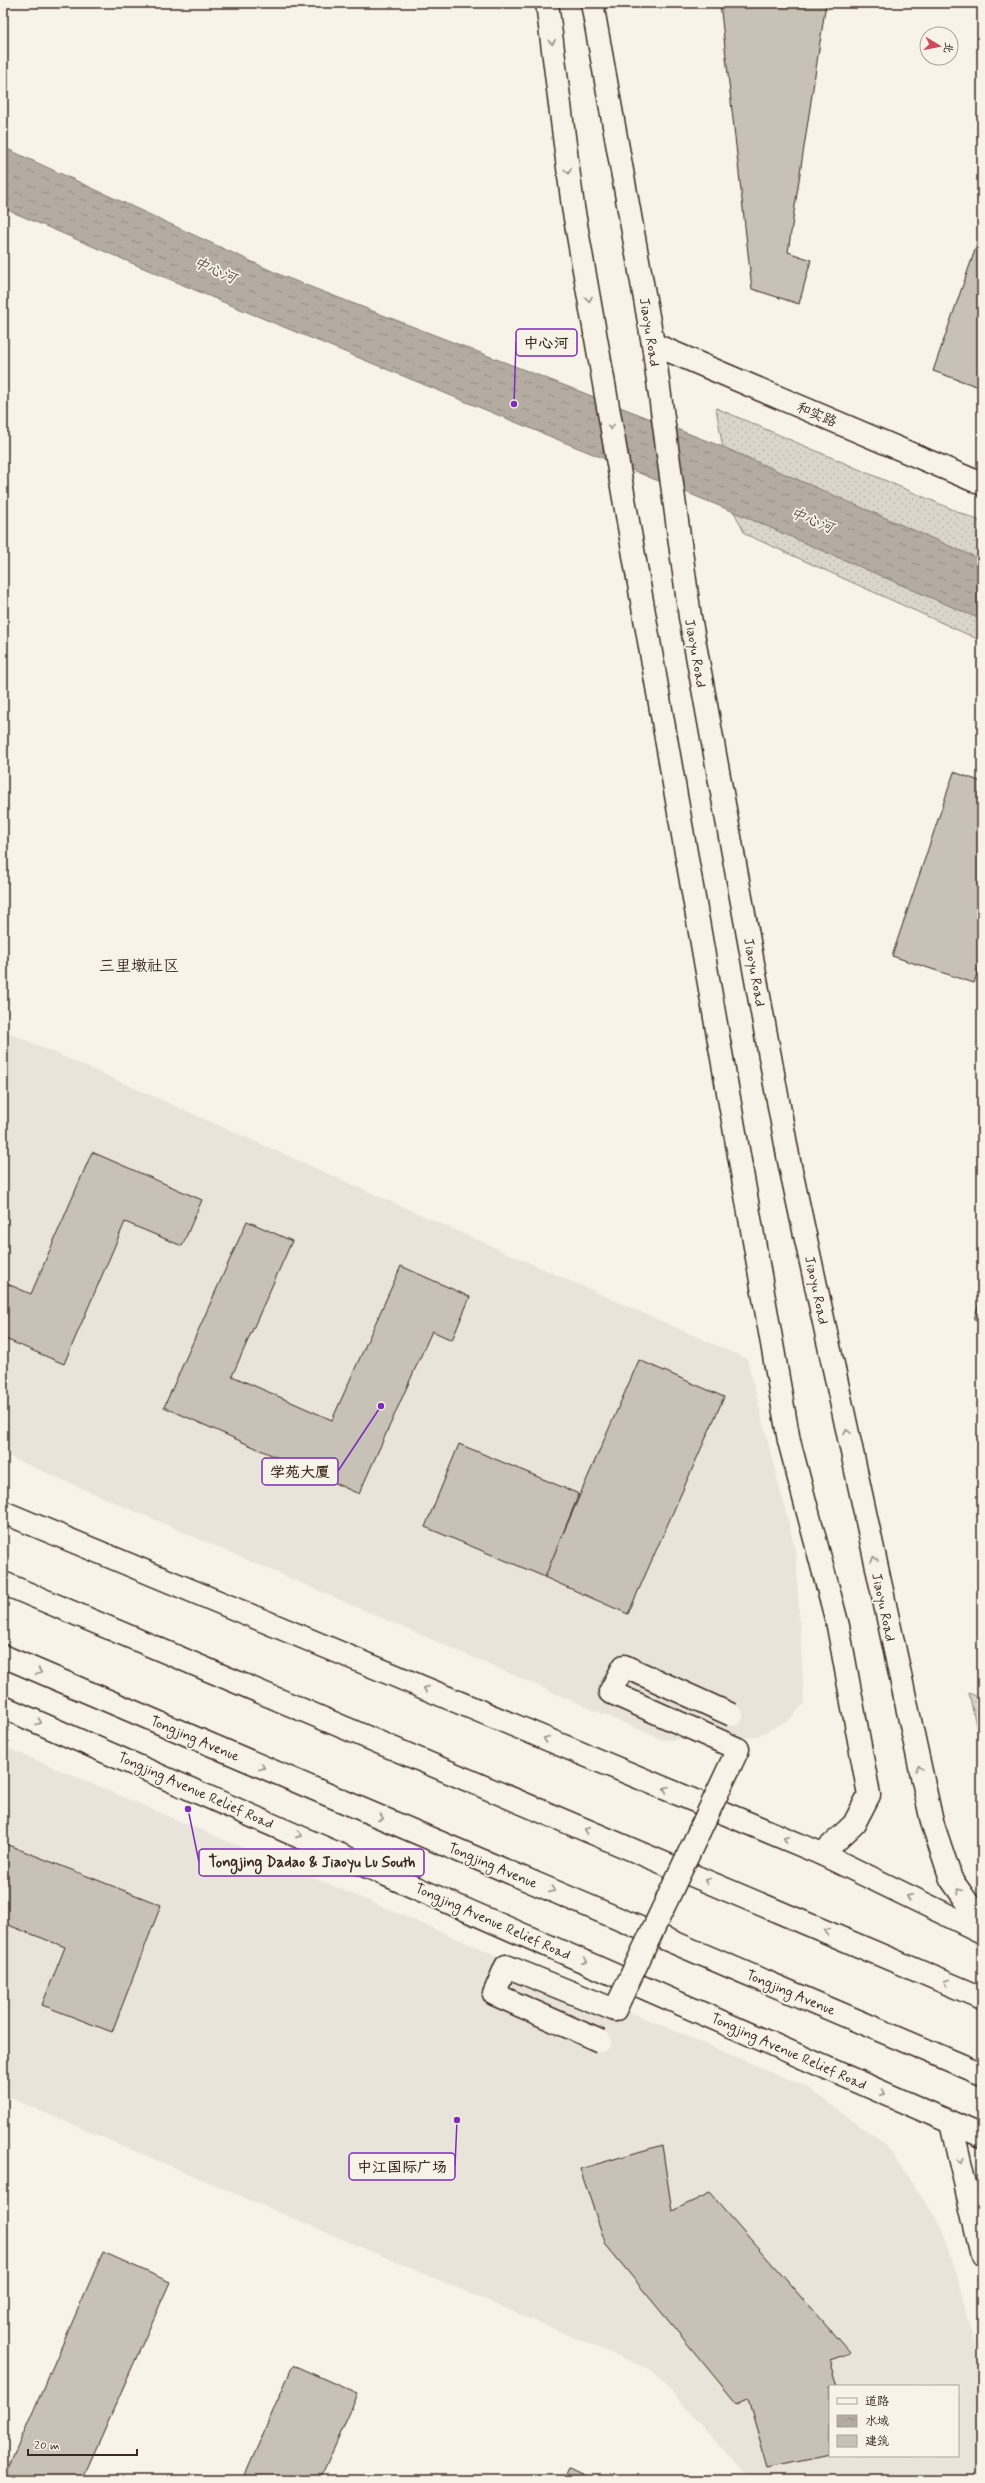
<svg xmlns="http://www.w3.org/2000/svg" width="985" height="2483" viewBox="0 0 985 2483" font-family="Mynerve,'LXGW WenKai TC',sans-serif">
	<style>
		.built { fill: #e9e4d9; fill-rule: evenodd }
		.grass { fill: url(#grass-dots); stroke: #8b8074 }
		.water { fill: url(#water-ripples); stroke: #84786c }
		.building { fill: #c8c1b6; stroke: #3b2a1e }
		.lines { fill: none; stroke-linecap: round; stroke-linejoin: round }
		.secondary-casing { stroke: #3b2a1e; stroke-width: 25 }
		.highway-casing { stroke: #3b2a1e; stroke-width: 25 }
		.secondary { stroke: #f7f3e8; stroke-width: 22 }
		.highway { stroke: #f7f3e8; stroke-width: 22 }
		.street-bridge-casing { stroke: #3b2a1e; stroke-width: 25; stroke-linecap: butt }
		.street-bridge { stroke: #f7f3e8; stroke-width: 22 }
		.oneway { stroke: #998e83 }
		.labels { text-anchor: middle; stroke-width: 3.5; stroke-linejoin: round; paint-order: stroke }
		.street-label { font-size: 14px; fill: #3b2a1e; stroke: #f7f3e8 }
		.water-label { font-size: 15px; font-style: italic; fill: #5f5145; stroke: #f7f3e8 }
		.quarter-label { font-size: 16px; fill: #3b2a1e; stroke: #f7f3e8 }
		.leader { fill: none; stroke: #7b2cbf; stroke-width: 1.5 }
		.callout-dot { fill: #7b2cbf; stroke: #f7f3e8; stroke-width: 1.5 }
		.callout { fill: #f7f3e8; stroke: #7b2cbf; stroke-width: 1.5 }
		.callout-label { font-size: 15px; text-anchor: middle; font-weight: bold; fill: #3b2a1e }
	</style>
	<defs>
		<pattern id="grass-dots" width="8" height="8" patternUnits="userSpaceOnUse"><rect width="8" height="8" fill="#dbd6cb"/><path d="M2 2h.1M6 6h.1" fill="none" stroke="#bdb8ae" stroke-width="1.8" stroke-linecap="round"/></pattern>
		<pattern id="water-ripples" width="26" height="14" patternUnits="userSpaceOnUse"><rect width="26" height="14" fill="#b4aca0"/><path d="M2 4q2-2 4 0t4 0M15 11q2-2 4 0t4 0" fill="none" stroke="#948c82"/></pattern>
	</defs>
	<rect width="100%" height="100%" fill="#f7f3e8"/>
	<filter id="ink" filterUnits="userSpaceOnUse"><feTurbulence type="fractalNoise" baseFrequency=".025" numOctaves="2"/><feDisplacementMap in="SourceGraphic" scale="8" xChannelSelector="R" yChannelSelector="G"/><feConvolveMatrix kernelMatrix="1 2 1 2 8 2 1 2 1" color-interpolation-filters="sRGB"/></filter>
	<g filter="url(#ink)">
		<!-- built -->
		<g class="built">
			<polygon points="3,1030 747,1359 796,1553 804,1704 789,1720 755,1737 663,1740 3,1454"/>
			<path d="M3,1746L807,2087L886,2145L940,2224L963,2294L982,2378V2480H760L747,2476L653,2371L3,2095ZM830,2386H958V2456H830Z"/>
		</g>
		<!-- grass -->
		<g class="grass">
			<polygon points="716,408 982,522 982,641 745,534 734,512"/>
			<polygon points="969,1693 982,1699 982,1754"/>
		</g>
		<!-- water -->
		<polygon class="water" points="3,147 285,277 723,447 982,560 982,620 734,512 223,302 3,208"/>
		<!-- building -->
		<g class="building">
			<polygon points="720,3 826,3 788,252 811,260 799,304 752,289"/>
			<polygon points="982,230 982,388 933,371"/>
			<polygon points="954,772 982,782 982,958 974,983 892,956"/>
			<polygon points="92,1152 202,1200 182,1246 125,1222 64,1364 3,1338 3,1282 31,1294"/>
			<polygon points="247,1221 292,1241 232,1376 332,1420 401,1266 470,1297 452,1340 432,1331 359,1494 164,1407"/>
			<polygon points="982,1295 982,1321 974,1319"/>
			<polygon points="639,1360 724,1397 628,1614 544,1577"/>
			<polygon points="459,1444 579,1494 545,1577 425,1527"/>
			<polygon points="3,1843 161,1905 112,2032 42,2005 65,1947 3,1923"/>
			<polygon points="662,2145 672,2211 710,2193 850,2353 830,2360 838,2386 830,2386 830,2455 768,2468 748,2399 737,2404 606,2245 580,2169"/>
			<polygon points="103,2252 170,2282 82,2480 3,2480"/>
			<polygon points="293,2365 358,2394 320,2480 243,2480"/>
			<polygon points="569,2468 594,2480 563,2480"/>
		</g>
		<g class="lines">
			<!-- secondary casing -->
			<g class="secondary-casing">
				<g id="secondary">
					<polyline points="547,3 573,207 789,1441 838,1626 869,1795 854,1824 822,1854"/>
					<polyline points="592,3 653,344 690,617 789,1161 932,1822 951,1879 982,1923"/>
					<polyline points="653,344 982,484"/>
					<polyline points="3,1512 822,1854 982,1932"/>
					<polyline points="3,1707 982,2136"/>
					<polyline points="951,2123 982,2256"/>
				</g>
			</g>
			<!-- highway casing -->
			<g class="highway-casing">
				<g id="highway">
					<polyline points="3,1583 982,1998"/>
					<polyline points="3,1656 982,2074"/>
				</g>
			</g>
			<!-- secondary -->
			<use href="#secondary" class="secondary"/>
			<!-- highway -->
			<use href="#highway" class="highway"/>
			<!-- street-bridge casing -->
			<g class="street-bridge-casing">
				<polyline id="street-bridge" points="600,2041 494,1994 506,1966 615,2010 738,1749 610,1692 624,1666 732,1715"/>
			</g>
			<!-- street-bridge -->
			<use href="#street-bridge" class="street-bridge"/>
		</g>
		<!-- one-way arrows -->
		<defs><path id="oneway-chevron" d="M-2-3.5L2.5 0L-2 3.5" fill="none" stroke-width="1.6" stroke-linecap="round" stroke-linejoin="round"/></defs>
		<g class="oneway">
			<use href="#oneway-chevron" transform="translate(552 42) rotate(83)"/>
			<use href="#oneway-chevron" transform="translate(568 171) rotate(83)"/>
			<use href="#oneway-chevron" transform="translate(589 299) rotate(80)"/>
			<use href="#oneway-chevron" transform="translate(611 427) rotate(80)"/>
			<use href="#oneway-chevron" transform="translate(847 1432) rotate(-102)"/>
			<use href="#oneway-chevron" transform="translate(874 1559) rotate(-102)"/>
			<use href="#oneway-chevron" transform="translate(39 1672) rotate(23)"/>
			<use href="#oneway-chevron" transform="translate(426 1689) rotate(-157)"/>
			<use href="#oneway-chevron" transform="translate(39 1722) rotate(23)"/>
			<use href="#oneway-chevron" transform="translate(546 1739) rotate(-157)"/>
			<use href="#oneway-chevron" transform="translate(262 1767) rotate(23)"/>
			<use href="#oneway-chevron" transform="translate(919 1768) rotate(-103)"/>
			<use href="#oneway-chevron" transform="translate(666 1789) rotate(-157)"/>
			<use href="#oneway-chevron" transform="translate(381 1818) rotate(23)"/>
			<use href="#oneway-chevron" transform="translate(587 1830) rotate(-157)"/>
			<use href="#oneway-chevron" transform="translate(299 1835) rotate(24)"/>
			<use href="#oneway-chevron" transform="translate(786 1839) rotate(-157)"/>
			<use href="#oneway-chevron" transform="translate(707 1881) rotate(-157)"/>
			<use href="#oneway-chevron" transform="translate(552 1890) rotate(23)"/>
			<use href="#oneway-chevron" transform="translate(959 1891) rotate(-126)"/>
			<use href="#oneway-chevron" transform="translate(909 1897) rotate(-154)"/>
			<use href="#oneway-chevron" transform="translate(827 1931) rotate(-157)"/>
			<use href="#oneway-chevron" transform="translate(585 1961) rotate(24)"/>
			<use href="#oneway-chevron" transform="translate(946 1982) rotate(-157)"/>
			<use href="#oneway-chevron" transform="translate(883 2093) rotate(24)"/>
			<use href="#oneway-chevron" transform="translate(960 2161) rotate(77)"/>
		</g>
	</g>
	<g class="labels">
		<!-- street labels -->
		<g class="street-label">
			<text transform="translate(650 332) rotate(81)" y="5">Jiaoyu Road</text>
			<text transform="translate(817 414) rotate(23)" y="5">和实路</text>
			<text transform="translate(696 653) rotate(80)" y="5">Jiaoyu Road</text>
			<text transform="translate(755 972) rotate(80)" y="5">Jiaoyu Road</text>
			<text transform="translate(817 1290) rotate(78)" y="5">Jiaoyu Road</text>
			<text transform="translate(884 1607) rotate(78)" y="5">Jiaoyu Road</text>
			<text transform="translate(195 1738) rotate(23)" y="5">Tongjing Avenue</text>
			<text transform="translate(196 1790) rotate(24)" y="5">Tongjing Avenue Relief Road</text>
			<text transform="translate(493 1865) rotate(23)" y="5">Tongjing Avenue</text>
			<text transform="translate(493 1921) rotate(24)" y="5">Tongjing Avenue Relief Road</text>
			<text transform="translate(791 1992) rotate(23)" y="5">Tongjing Avenue</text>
			<text transform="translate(789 2051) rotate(24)" y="5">Tongjing Avenue Relief Road</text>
		</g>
		<!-- water labels -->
		<g class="water-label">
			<text transform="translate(215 270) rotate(24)" y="5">中心河</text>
			<text transform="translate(812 520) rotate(22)" y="5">中心河</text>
		</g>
		<!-- quarter labels -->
		<g class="quarter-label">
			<text x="139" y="971">三里墩社区</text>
		</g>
	</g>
	<!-- callouts -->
	<path class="leader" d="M514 404L516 342M381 1406L338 1471M188 1809L199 1862M457 2120L455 2166"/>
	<g class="callout-dot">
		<circle cx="514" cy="404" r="4"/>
		<circle cx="381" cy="1406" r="4"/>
		<circle cx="188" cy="1809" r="4"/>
		<circle cx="457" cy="2120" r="4"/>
	</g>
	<g class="callout">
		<rect x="516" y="329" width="61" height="27" rx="4"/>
		<rect x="262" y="1458" width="76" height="27" rx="4"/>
		<rect x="199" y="1849" width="225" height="27" rx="4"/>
		<rect x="349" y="2153" width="106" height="27" rx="4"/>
	</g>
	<g class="callout-label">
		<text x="546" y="348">中心河</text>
		<text x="300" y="1477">学苑大厦</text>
		<text x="312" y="1867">Tongjing Dadao &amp; Jiaoyu Lu South</text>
		<text x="402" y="2172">中江国际广场</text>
	</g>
	<!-- margin -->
	<rect width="985" height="2483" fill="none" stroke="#f7f3e8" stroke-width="16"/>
	<rect x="8" y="8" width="969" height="2467" fill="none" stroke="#3b2a1e" stroke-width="1.5" filter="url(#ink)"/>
	<!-- legend -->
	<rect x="829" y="2385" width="130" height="72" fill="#f7f3e8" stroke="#aca397"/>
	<rect x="837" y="2398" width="20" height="6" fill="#f7f3e8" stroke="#aca397"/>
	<text x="865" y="2405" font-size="12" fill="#3b2a1e">道路</text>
	<rect x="837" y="2415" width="20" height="12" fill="url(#water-ripples)" stroke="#aca397"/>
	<text x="865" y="2425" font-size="12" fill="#3b2a1e">水域</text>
	<rect x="837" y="2435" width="20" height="12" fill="#c8c1b6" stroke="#aca397"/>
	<text x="865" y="2445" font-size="12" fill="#3b2a1e">建筑</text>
	<!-- north arrow -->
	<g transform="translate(939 46) rotate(100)"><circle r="19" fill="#f7f3e8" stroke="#aca397"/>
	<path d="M0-3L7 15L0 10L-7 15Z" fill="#d1495b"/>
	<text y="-6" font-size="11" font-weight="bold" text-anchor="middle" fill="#3b2a1e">北</text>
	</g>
	<!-- scale -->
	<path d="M28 2449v6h109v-6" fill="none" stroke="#3b2a1e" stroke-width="2"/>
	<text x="34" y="2449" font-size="12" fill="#3b2a1e" stroke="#f7f3e8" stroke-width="3" paint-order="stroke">20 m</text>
</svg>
